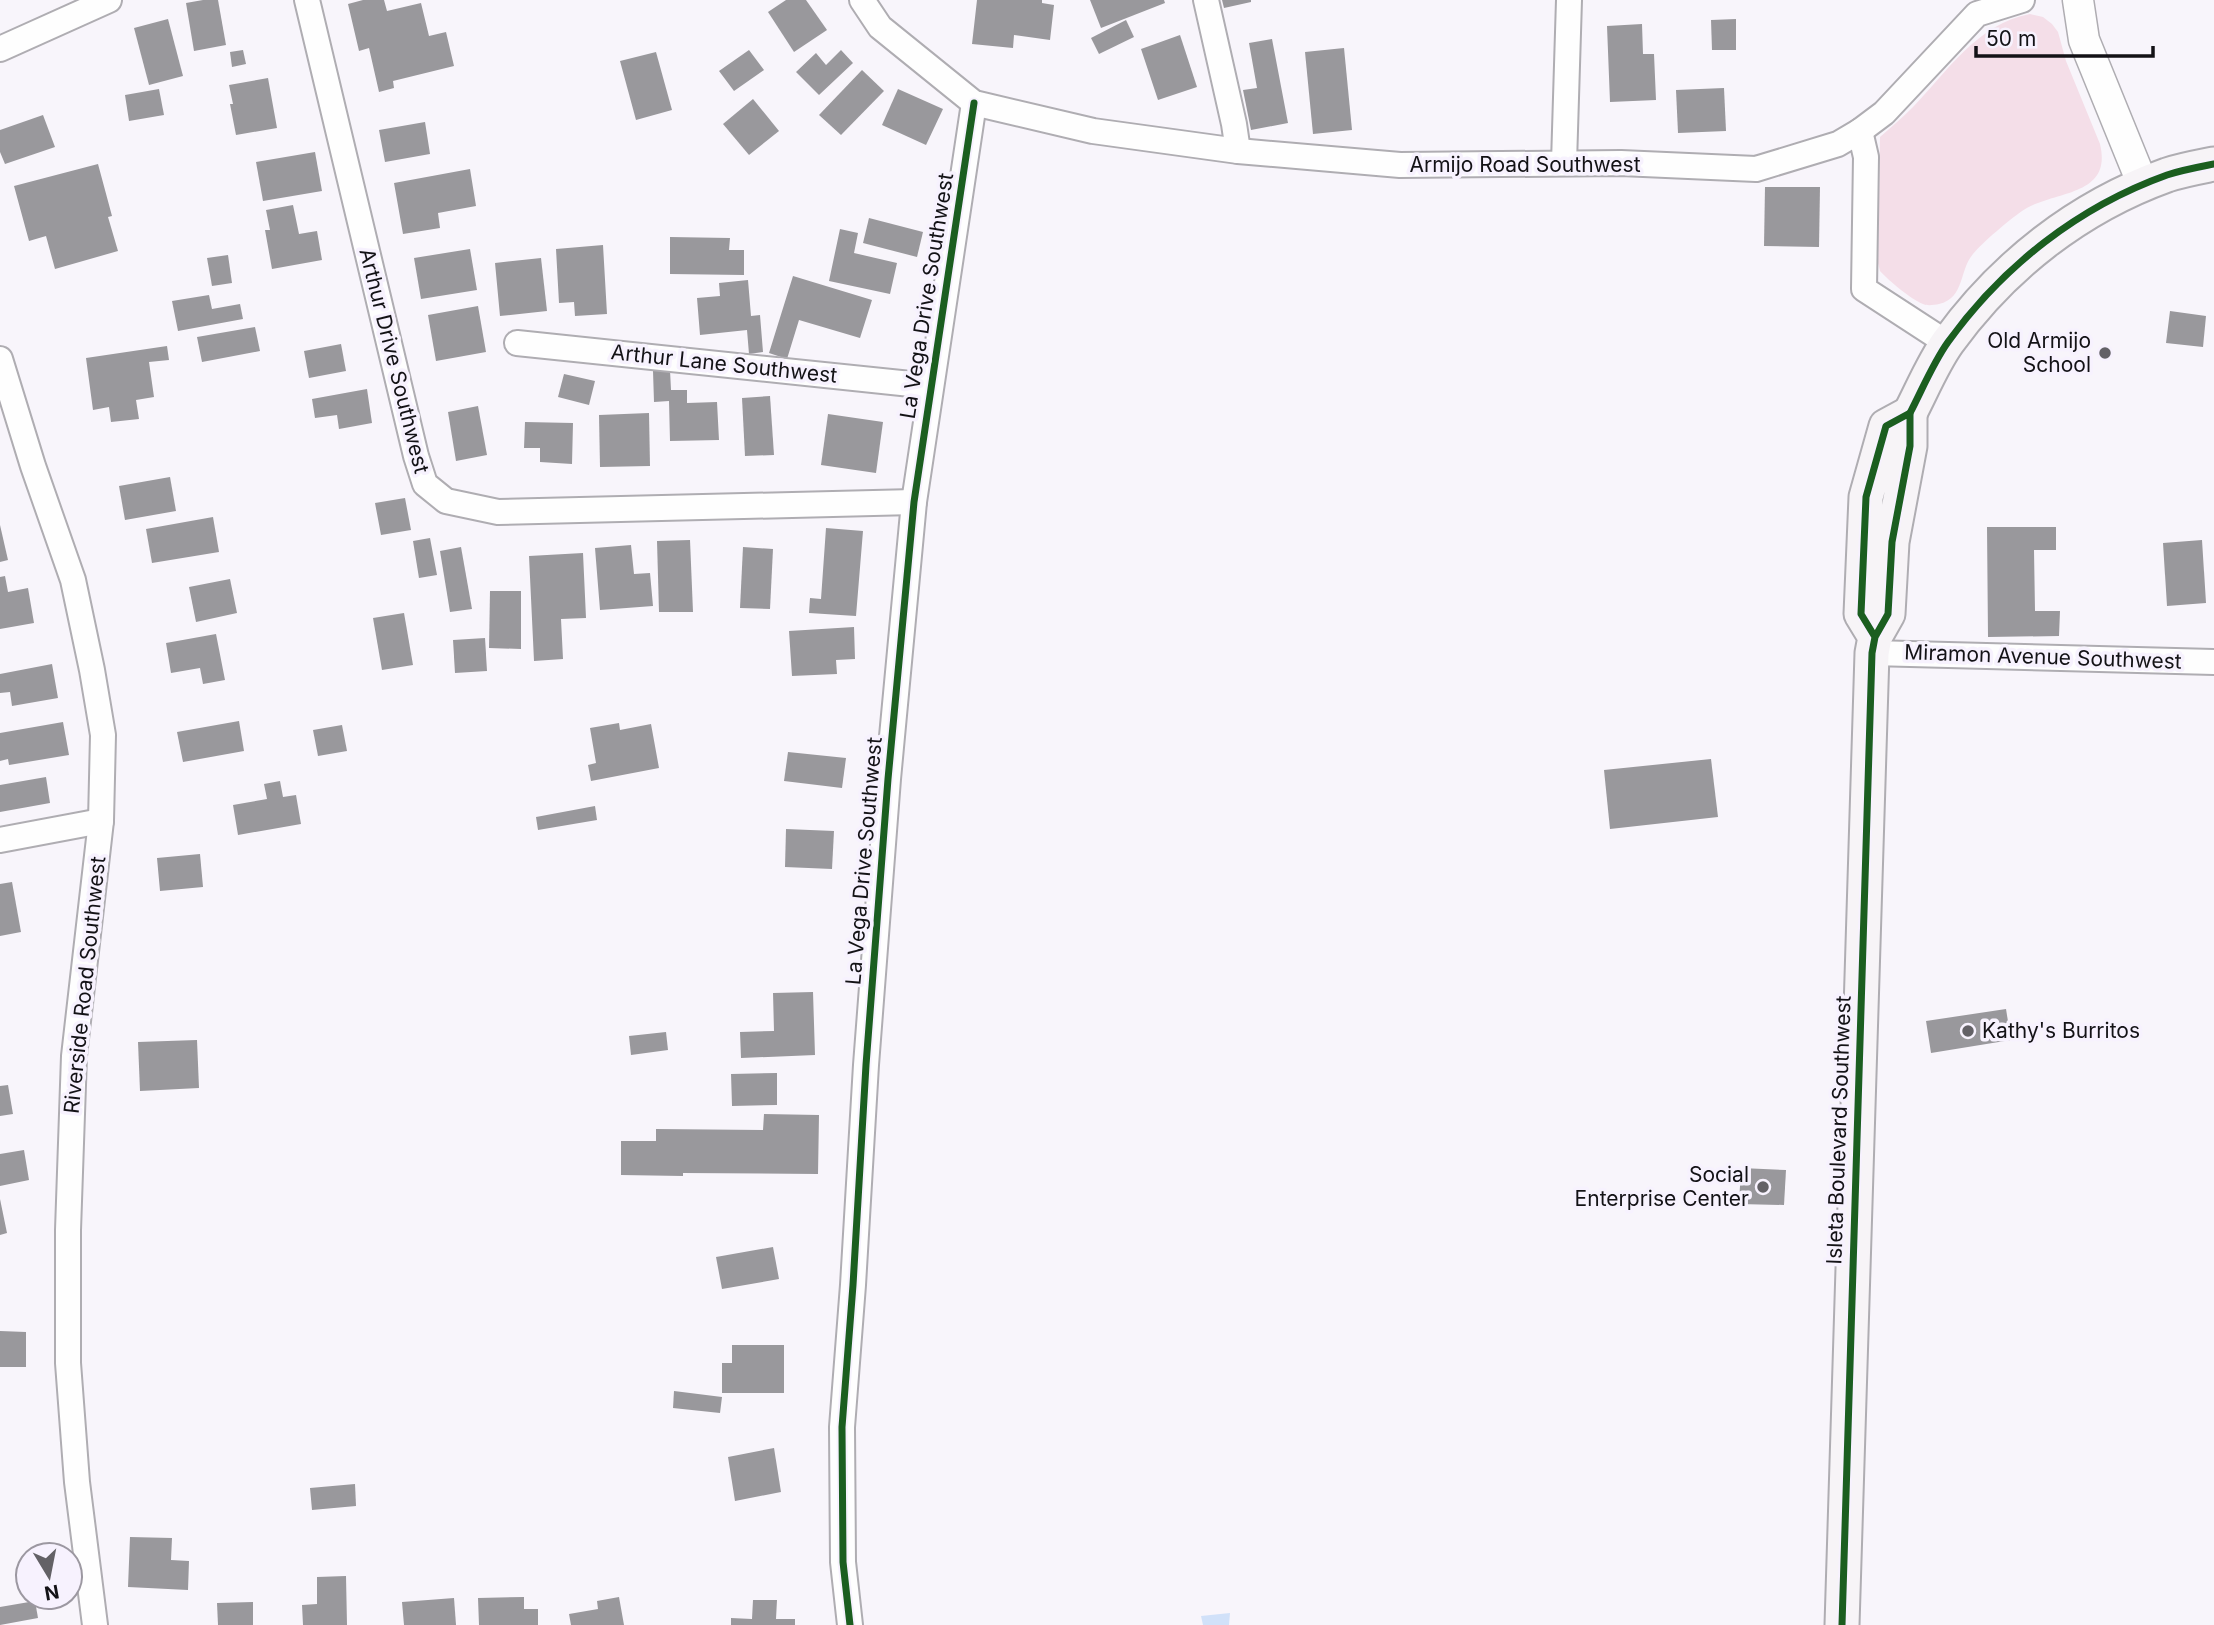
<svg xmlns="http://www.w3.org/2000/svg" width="2214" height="1625" viewBox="0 0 2214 1625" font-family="Inter,sans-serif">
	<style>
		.green { fill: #f4dee8 }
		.water { fill: #d1e1f9 }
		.building { fill: #99989c }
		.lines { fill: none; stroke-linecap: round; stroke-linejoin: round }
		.minor-casing { stroke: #afadb2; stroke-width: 28 }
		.tertiary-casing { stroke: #afadb2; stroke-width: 33 }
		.secondary-casing { stroke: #afadb2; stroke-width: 37 }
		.minor { stroke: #fefefe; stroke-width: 24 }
		.tertiary { stroke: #fefefe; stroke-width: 30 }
		.secondary { stroke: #f7f4f7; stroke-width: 33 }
		.cycleway-casing { stroke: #f7f2fe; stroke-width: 11 }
		.cycleway { stroke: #1b5e20; stroke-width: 7 }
		.poi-dot { fill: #636166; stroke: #f7f2fe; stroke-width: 2.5 }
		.labels { text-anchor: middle; stroke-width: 7; stroke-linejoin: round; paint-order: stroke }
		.street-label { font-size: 21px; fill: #131216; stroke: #f7f2fe }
		.poi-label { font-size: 21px; fill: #131216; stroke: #f7f2fe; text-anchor: end }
	</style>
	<rect width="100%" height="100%" fill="#f8f5fb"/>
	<!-- green -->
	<path class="green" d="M2030,14L2043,17L2052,24L2058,32L2066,61L2100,144C2113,198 2052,190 2022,211C2008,221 1984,241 1973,254C1959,270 1965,298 1939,304C1934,305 1927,306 1923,304C1911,299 1889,281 1880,271L1878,263L1880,137C1891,127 1902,118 1913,107C1947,72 1978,23 2030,14Z"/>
	<!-- water -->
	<polygon class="water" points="1230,1613 1229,1625 1203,1625 1201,1616"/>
	<!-- building -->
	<g class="building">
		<polygon points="203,0 218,0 226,45 194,51 186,3"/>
		<polygon points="363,0 384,0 387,11 421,3 429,36 446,32 454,66 393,81 394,88 379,92 369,48 359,51 348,4"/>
		<polygon points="786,0 806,0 827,30 794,52 768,12"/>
		<polygon points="977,0 1042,0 1042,3 1054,5 1050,40 1014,35 1013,48 972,44"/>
		<polygon points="1090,0 1164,0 1165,3 1101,28"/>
		<polygon points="1222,0 1251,0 1251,2 1224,8"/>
		<polygon points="168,19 183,76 149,85 134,28"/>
		<polygon points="1736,19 1736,50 1712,50 1711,20"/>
		<polygon points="1126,20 1134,37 1099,54 1091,38"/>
		<polygon points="1642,24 1643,54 1654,54 1656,100 1610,102 1607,26"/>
		<polygon points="1180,35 1197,87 1158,100 1141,49"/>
		<polygon points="1272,39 1288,123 1251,130 1243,90 1257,88 1249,43"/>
		<polygon points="1344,48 1352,130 1313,134 1305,52"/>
		<polygon points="243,50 246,64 232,67 230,52"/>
		<polygon points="749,50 764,70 734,91 719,71"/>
		<polygon points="841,50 853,63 819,95 796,72 816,53 826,65"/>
		<polygon points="656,52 672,110 636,120 620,61"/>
		<polygon points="862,70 884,91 841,135 819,115"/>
		<polygon points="268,78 277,128 236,135 230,104 233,104 229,85"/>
		<polygon points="1724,88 1726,131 1678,133 1676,90"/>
		<polygon points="159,89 164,115 129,121 125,95"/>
		<polygon points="898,89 943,109 926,145 882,125"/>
		<polygon points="753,99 779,131 749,155 723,124"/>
		<polygon points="43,115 55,147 5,164 0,152 0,130"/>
		<polygon points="425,122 430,154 385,162 379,130"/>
		<polygon points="315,152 322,191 263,201 256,162"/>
		<polygon points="98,164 112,216 108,217 118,251 55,269 46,236 29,241 14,186"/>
		<polygon points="470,169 476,206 438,213 440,228 403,234 394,183"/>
		<polygon points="1765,187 1820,187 1819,247 1764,246"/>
		<polygon points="293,205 299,234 317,231 322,260 272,269 265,230 270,230 266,210"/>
		<polygon points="869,218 923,232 917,257 863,243"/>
		<polygon points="840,229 858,233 854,253 897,263 890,294 829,281"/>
		<polygon points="670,237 730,238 729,250 744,250 744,275 670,274"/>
		<polygon points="603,245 607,314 575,316 574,302 559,303 556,249"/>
		<polygon points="470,249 477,290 421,299 414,258"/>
		<polygon points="228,255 232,283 212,286 207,258"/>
		<polygon points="541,258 547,311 500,316 495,263"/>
		<polygon points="793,276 872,300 860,338 799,320 787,359 769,353"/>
		<polygon points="748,280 751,316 760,315 763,352 749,354 747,330 700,335 697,298 720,296 719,283"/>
		<polygon points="209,295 212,309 240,304 243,319 178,331 172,301"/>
		<polygon points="478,306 486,352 436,361 428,315"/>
		<polygon points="2170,311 2206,316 2203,347 2166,343"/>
		<polygon points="255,327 260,351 202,362 197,337"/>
		<polygon points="341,344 346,371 309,378 304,351"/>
		<polygon points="167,346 169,360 149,362 154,397 136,400 139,419 111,422 109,407 93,410 86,358"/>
		<polygon points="670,370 671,390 687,390 687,403 717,402 719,440 670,441 669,401 654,402 653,371"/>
		<polygon points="564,374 595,381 589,405 558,397"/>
		<polygon points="367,389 372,423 339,429 337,415 315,418 312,399"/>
		<polygon points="770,396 774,455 745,456 742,398"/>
		<polygon points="478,406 487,455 456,461 448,412"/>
		<polygon points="649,413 650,466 600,467 599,415"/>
		<polygon points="828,414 883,422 876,473 821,465"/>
		<polygon points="525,422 573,423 572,464 540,462 540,448 524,448"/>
		<polygon points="170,477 176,511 125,520 119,486"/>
		<polygon points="405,498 411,530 381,535 375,503"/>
		<polygon points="213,517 219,552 152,563 146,529"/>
		<polygon points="0,525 8,560 0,562"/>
		<polygon points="1987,527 2056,527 2056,550 2034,550 2035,611 2060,611 2059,636 1988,637"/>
		<polygon points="826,528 863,531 856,616 809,613 810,598 821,599"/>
		<polygon points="430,538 437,575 419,578 413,541"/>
		<polygon points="690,540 693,612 659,612 657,541"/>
		<polygon points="2202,540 2206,603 2167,606 2163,543"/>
		<polygon points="631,545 634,574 650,573 653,606 600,610 595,548"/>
		<polygon points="461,547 472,609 450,612 440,551"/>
		<polygon points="743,547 773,549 770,609 740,608"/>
		<polygon points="583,553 586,618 561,619 563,659 534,661 529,556"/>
		<polygon points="5,576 8,592 28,588 34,623 0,629 0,577"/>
		<polygon points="230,579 237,613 196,622 189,587"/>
		<polygon points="490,591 521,591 521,649 489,648"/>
		<polygon points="404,613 413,665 382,670 373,618"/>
		<polygon points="854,627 855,659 836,660 837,674 792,676 789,631"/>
		<polygon points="216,634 225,680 203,684 200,668 171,673 166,643"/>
		<polygon points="485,638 487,671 455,673 453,640"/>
		<polygon points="52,664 58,698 12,706 10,692 0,693 0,674"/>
		<polygon points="239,721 244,751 183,762 177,732"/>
		<polygon points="63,722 69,755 9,765 8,759 0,761 0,733"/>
		<polygon points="619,723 620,730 651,724 659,768 591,781 588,765 596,763 590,728"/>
		<polygon points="342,725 347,751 318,756 313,730"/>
		<polygon points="788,752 846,758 842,788 784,781"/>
		<polygon points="1711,759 1718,817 1610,829 1604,770"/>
		<polygon points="46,777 50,803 0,812 0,785"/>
		<polygon points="280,781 283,797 296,795 301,824 238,835 233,805 267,799 264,784"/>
		<polygon points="595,806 597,820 538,830 536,817"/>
		<polygon points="786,829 834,831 832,869 785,867"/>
		<polygon points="200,854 203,887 160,891 157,858"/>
		<polygon points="12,882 21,932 0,936 0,884"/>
		<polygon points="813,992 815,1055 741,1058 740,1032 774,1031 773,993"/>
		<polygon points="2006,1009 2011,1040 1931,1053 1926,1021"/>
		<polygon points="666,1032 668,1050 631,1055 629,1036"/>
		<polygon points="197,1040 199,1088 140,1091 138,1042"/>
		<polygon points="777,1073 777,1105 732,1106 731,1074"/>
		<polygon points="8,1085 13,1114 0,1116 0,1086"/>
		<polygon points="764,1114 819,1115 818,1174 683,1173 683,1176 621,1175 621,1141 656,1141 656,1129 763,1130"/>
		<polygon points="24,1150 29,1180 0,1186 0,1154"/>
		<polygon points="1741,1168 1786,1170 1784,1205 1739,1204"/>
		<polygon points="0,1199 7,1233 0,1235"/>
		<polygon points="773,1247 779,1279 722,1289 716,1257"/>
		<polygon points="0,1331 26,1332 26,1367 0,1367"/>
		<polygon points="732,1345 784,1345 784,1393 722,1393 722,1363 732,1363"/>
		<polygon points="674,1391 722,1397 720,1413 673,1408"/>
		<polygon points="774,1448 781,1492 735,1501 728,1457"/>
		<polygon points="355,1484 356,1506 312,1510 310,1488"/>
		<polygon points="130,1537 172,1538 171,1560 189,1561 188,1590 128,1587"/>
		<polygon points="346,1576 347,1625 303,1625 302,1605 317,1604 317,1577"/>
		<polygon points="524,1597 524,1609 538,1609 538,1625 479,1625 478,1598"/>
		<polygon points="619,1597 624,1625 571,1625 569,1614 598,1609 597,1601"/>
		<polygon points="454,1598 456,1625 404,1625 402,1602"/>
		<polygon points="753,1600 777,1600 776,1619 795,1619 795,1625 731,1625 731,1618 752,1619"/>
		<polygon points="35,1601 38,1618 0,1625 0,1607"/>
		<polygon points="253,1602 253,1625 218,1625 217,1603"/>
	</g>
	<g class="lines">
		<!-- minor casing -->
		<g class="minor-casing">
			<g id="minor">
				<polyline points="307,0 416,456 425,484 446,501 498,512 914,502"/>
				<polyline points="862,0 880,27 974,103 1093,131 1238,151 1400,165 1621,163 1756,169 1838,144 1860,131 1884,113 1977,14 2022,0"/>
				<polyline points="1206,0 1234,124 1238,151"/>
				<polyline points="0,49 109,0"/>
				<polyline points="1860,131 1866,157 1864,289 1947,343"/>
				<polyline points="1564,163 1569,0"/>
				<polyline points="517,343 930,386"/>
				<polyline points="0,359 33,466 73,580 92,670 103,735 101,821 74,1056 68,1230 68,1363 77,1482 95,1625"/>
				<polyline points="1872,653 2214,662"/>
				<polyline points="0,840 101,821"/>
				<polyline points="850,1625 843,1562 842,1427 853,1285 866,1065 888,779 914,502 974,103"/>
			</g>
		</g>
		<!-- tertiary casing -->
		<g class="tertiary-casing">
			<polyline id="tertiary" points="2078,0 2084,40 2143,185"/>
		</g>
		<!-- secondary casing -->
		<g class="secondary-casing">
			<g id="secondary">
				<path d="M1910,413C1922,390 1933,363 1948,342C2003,266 2078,207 2167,175C2182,170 2199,167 2214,164"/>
				<polyline points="1842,1625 1872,653 1875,637 1888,614 1892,542 1910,446 1910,413 1886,426 1866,497 1861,614 1875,637"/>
			</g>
		</g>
		<!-- minor -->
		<use href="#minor" class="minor"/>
		<!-- tertiary -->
		<use href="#tertiary" class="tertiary"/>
		<!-- secondary -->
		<use href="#secondary" class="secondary"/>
		<!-- cycleway casing -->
		<g class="cycleway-casing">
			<g id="cycleway">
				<path d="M1910,413C1922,390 1933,363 1948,342C2003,266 2078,207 2167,175C2182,170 2199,167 2214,164"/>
				<polyline points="850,1625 843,1562 842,1427 853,1285 866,1065 888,779 914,502 974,103"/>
				<polyline points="1842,1625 1872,653 1875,637 1888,614 1892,542 1910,446 1910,413 1886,426 1866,497 1861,614 1875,637"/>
			</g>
		</g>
		<!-- cycleway -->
		<use href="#cycleway" class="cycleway"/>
	</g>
	<!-- markers -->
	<g class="poi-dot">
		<circle cx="2105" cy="353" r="7"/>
		<circle cx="1968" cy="1031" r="7"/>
		<circle cx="1763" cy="1187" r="7"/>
	</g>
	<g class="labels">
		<!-- street labels -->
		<g class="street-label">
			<text x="1525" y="172">Armijo Road Southwest</text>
			<text transform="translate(927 296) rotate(-81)" y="7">La Vega Drive Southwest</text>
			<text transform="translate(394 361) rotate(76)" y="7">Arthur Drive Southwest</text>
			<text transform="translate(724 364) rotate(6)" y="7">Arthur Lane Southwest</text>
			<text transform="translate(2043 657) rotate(2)" y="7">Miramon Avenue Southwest</text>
			<text transform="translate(864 861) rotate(-85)" y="7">La Vega Drive Southwest</text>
			<text transform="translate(85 985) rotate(-84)" y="7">Riverside Road Southwest</text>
			<text transform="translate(1839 1130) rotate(-88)" y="7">Isleta Boulevard Southwest</text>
		</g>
		<!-- poi labels -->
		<g class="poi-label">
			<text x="2091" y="348">Old Armijo<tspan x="2091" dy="24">School</tspan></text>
			<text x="1982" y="1038" text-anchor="start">Kathy's Burritos</text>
			<text x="1749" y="1182">Social<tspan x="1749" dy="24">Enterprise Center</tspan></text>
		</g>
	</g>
	<!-- north arrow -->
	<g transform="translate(49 1576) rotate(170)"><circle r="33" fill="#f7f2fe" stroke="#9c98a1" stroke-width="2"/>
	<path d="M0-5L12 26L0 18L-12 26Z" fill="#636166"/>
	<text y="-10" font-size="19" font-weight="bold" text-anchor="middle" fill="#131216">N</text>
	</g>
	<!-- scale -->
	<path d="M1976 46v10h177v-10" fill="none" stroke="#131216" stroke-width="3.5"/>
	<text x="1986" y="46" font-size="21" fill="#131216" stroke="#f7f2fe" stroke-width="5" paint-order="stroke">50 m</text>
</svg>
